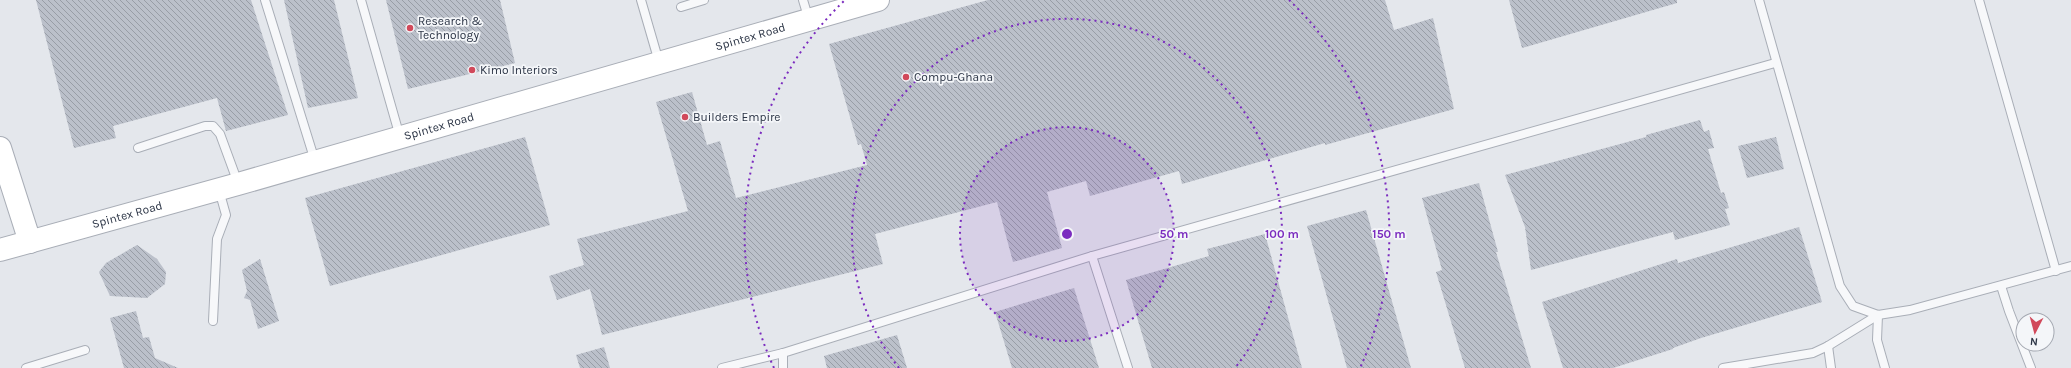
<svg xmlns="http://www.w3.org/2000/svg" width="2071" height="368" viewBox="0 0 2071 368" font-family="Karla,sans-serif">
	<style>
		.building { fill: url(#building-back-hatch) }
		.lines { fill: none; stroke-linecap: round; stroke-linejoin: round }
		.service-casing { stroke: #a9aeb7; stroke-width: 10 }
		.secondary-casing { stroke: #a9aeb7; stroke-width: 24 }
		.service { stroke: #f7f8fa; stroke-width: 8 }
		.secondary { stroke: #fff; stroke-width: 22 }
		.ring { fill: none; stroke: #7b2cbf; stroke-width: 2; stroke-dasharray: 2 4 }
		.poi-dot { fill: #d1495b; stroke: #f4f6f9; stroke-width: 1.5 }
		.labels { text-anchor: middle; stroke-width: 3.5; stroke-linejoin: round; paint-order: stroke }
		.poi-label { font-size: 12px; fill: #2b3445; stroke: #f4f6f9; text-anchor: start }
		.street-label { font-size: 12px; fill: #2b3445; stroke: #f4f6f9 }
		.centre { fill: #7b2cbf; stroke: #f4f6f9; stroke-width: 2 }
		.ring-label { font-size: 12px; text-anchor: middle; font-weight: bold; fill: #7b2cbf; stroke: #f4f6f9; stroke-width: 3.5; stroke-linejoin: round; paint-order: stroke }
	</style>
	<defs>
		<pattern id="building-back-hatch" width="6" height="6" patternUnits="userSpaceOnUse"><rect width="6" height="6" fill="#bbc0ca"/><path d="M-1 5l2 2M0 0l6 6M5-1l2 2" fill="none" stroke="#989da6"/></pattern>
	</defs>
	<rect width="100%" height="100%" fill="#e4e7ec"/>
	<!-- building -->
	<g class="building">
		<polygon points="36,0 251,0 288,115 226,131 217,98 113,126 116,138 74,148"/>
		<polygon points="284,0 334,0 358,98 308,108"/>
		<polygon points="386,0 500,0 515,63 408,89"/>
		<polygon points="988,0 1385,0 1394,30 1433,18 1454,109 1325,145 1325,143 1182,184 1179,171 1090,196 1086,181 1047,192 1062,248 1013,262 997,202 875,234 883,264 602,335 590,289 557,300 549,276 584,265 577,239 688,211 656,102 692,92 707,145 720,141 736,198 867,165 861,144 858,145 829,44"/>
		<polygon points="1509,0 1677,0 1677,3 1522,48"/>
		<polygon points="1700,120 1704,132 1709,130 1714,148 1708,149 1721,193 1724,192 1729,208 1725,209 1730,225 1675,240 1673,232 1531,270 1525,227 1505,175 1646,137 1646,135"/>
		<polygon points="525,137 550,225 330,286 305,198"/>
		<polygon points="1776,137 1784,169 1747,178 1738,146"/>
		<polygon points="1479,183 1498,252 1496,252 1531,368 1465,368 1436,272 1442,270 1422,198"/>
		<polygon points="1366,210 1411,368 1347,368 1307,226"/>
		<polygon points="1799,227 1822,302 1701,338 1673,348 1673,349 1613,368 1563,368 1542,302 1677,259 1678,263"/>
		<polygon points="1265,234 1302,368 1152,368 1126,280 1209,256 1207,249"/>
		<polygon points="137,245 157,259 166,272 165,284 147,298 110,296 99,272 106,263"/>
		<polygon points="260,259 279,321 258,329 250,300 244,298 247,291 242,270"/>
		<polygon points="1074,288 1099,368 1012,368 995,312"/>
		<polygon points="136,311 143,338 149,337 155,358 178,368 124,368 110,318"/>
		<polygon points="897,335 907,368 827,368 824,356"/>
		<polygon points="604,347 610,368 580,368 576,355"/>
	</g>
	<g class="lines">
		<!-- service casing -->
		<g class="service-casing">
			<g id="service">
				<polyline points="265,0 315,161"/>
				<polyline points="361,0 400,137"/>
				<polyline points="641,0 659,62"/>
				<polyline points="803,0 809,20"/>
				<polyline points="1759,0 1840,286 1853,306 1878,315 1910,310 2071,266"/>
				<polyline points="1979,0 2056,271"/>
				<polyline points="681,7 704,0"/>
				<polyline points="138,148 205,126 213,126 220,134 238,183"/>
				<polyline points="1092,256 1128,368"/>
				<polyline points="2001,286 2009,311 2031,368"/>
				<polyline points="1878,315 1877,340 1885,368"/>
				<polyline points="213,321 217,239 226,215 219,190"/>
				<polyline points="1828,346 1831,368"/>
				<polyline points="26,368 85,350"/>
				<polyline points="722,368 783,353 1092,256 1775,63"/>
				<polyline points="783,368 783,353"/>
				<polyline points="1723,368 1813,353 1828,346 1878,315"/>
			</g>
		</g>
		<!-- secondary casing -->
		<g class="secondary-casing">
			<g id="secondary">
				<polyline points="0,148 30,242"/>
				<path id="s1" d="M0,250L238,184L878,0"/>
			</g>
		</g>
		<!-- service -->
		<use href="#service" class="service"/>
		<!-- secondary -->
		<use href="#secondary" class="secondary"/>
	</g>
	<!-- distance rings -->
	<circle cx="1067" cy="234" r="107" fill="#7b2cbf" fill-opacity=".12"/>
	<g class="ring">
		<circle cx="1067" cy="234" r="107"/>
		<path d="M899 368A215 215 0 1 1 1235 368"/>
		<path d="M774 368A322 322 0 0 1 845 0M1289 0A322 322 0 0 1 1360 368"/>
	</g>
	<!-- markers -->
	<g class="poi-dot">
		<circle cx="410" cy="28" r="4"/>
		<circle cx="472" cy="70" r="4"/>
		<circle cx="906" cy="77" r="4"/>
		<circle cx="685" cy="117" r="4"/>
	</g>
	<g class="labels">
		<!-- poi labels -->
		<g class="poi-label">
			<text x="418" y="25">Research &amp;<tspan x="418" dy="14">Technology</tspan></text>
			<text x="480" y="74">Kimo Interiors</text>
			<text x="914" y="81">Compu-Ghana</text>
			<text x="693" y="121">Builders Empire</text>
		</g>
		<!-- street labels -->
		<g class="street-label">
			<text dy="4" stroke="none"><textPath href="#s1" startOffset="780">Spintex Road</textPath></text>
			<text dy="4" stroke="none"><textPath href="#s1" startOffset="456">Spintex Road</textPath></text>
			<text dy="4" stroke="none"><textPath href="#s1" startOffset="132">Spintex Road</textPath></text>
		</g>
	</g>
	<circle cx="1067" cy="234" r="6" class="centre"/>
	<g class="ring-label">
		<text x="1174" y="238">50 m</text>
		<text x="1282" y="238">100 m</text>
		<text x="1389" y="238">150 m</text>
	</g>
	<!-- north arrow -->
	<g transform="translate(2035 332) rotate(186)"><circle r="19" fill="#f4f6f9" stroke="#a4a8b1"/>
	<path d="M0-3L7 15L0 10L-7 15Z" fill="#d1495b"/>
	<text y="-6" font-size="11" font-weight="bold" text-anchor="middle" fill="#2b3445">N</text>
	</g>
</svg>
